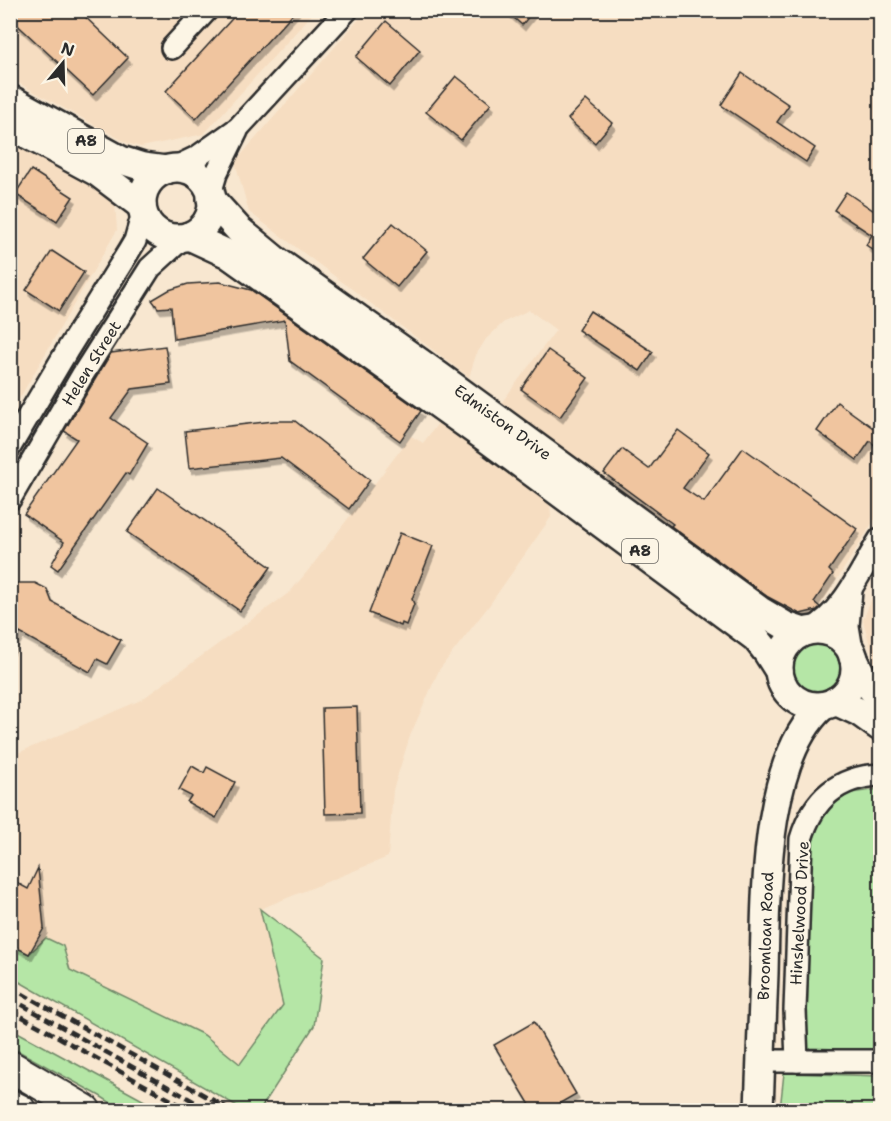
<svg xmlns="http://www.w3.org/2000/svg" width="891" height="1121" viewBox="0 0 891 1121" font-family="'Shantell Sans',sans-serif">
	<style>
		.built { fill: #f6ddc1 }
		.green { fill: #b5e6a6; stroke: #708868; stroke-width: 1.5 }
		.building { fill: #f0c59f; stroke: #2b2b2b; stroke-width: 1.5; filter: url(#shadow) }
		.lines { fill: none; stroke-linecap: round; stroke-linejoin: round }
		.minor-casing { stroke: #2b2b2b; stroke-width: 26 }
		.major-casing { stroke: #2b2b2b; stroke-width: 32 }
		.highway-casing { stroke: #2b2b2b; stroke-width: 34 }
		.minor { stroke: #fcf5e5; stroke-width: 21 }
		.major { stroke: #fcf5e5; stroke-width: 27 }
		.highway { stroke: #fcf5e5; stroke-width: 30 }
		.rail { stroke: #2b2b2b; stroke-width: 4.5; stroke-dasharray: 9 4.5; stroke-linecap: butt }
		.labels { text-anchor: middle; stroke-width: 4.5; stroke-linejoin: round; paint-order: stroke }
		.shield { fill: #fcf5e5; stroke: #6a6863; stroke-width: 1.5 }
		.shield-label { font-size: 15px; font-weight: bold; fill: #2b2b2b }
		.street-label { font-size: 16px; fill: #2b2b2b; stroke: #fcf5e5 }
	</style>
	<defs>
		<filter id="shadow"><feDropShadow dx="3" dy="5.5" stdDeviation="0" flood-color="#0004"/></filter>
	</defs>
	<rect width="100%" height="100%" fill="#f8e7d0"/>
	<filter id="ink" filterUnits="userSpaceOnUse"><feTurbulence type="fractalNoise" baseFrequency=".0167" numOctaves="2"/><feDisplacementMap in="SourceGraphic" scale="12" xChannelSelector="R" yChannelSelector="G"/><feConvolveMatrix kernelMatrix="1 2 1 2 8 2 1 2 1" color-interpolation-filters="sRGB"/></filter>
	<g filter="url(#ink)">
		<!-- built -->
		<g class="built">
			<polygon points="794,10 800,15 804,11 880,11 880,511 816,613 806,618 793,618 678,543 650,513 502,402 556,330 529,310 504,322 486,339 476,355 469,377 249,212 235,162 366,11"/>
			<polygon points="11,11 315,11 204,134 141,147 127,143 11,79"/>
			<polygon points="11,138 95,184 115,203 117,230 11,413"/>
			<polygon points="439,422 550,503 551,517 488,607 439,670 410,736 393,790 388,857 260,909 283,1005 240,1064 204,1035 70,970 29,954 11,944 11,756 141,700 290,592 311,567 411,436 423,443"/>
			<polygon points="880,578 880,671 874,661 863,620"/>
		</g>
		<!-- green -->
		<g class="green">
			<circle cx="817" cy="666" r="26"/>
			<polygon points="880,789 880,1050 806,1048 812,844 823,812 850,793"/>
			<polygon points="260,909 324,958 314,1026 260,1110 244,1110 11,977 10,944 29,954 46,938 63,946 70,970 204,1035 240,1064 283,1005"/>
			<polygon points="10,1028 161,1110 122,1110 100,1096 11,1047"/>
			<polygon points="784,1073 880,1076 880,1110 780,1110"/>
		</g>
		<!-- building -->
		<g class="building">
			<polygon points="10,10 78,10 128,58 93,95 10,18"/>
			<polygon points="240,10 296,10 196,119 166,91"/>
			<polygon points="505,10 534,10 522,25"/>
			<polygon points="386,21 420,50 390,86 356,57"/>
			<polygon points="742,73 789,105 777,122 815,148 806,162 721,105"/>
			<polygon points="456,76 491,104 461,140 426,112"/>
			<polygon points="586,100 612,123 595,143 568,119"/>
			<polygon points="31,170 73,197 57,221 15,194"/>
			<polygon points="846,192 880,215 880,255 866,245 872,235 834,210"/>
			<polygon points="393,223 427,251 397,287 363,259"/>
			<polygon points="52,251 84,272 59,311 26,290"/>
			<polygon points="220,282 251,290 421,411 400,441 290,361 285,320 174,339 171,307 158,308 152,300 169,290 188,284"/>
			<polygon points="590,311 653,352 640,371 578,330"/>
			<polygon points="165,346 171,384 132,389 111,418 148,443 129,475 126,473 58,570 51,565 64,542 24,514 77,439 64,431 111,353"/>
			<polygon points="548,350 588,378 560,417 521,389"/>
			<polygon points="837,402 880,433 880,450 870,441 857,460 817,431"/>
			<polygon points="274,421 295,421 370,480 349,509 281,458 189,468 185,431"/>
			<polygon points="678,430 709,453 683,488 704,502 743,448 857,529 829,570 833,574 814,602 820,607 817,610 800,614 768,597 671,526 673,524 604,473 622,449 649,469"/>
			<polygon points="158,488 271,567 240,611 127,532"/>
			<polygon points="400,533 433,546 412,599 414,604 406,625 402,623 401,626 369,613"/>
			<polygon points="10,583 35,583 47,589 52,602 121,640 107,664 97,659 90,672 20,633 10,651"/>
			<polygon points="357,707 360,813 325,814 322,708"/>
			<polygon points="192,766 204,773 207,767 235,782 216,818 187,802 191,796 179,790"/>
			<polygon points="38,868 44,928 29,954 10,944 10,879 28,889"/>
			<polygon points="534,1022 576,1094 548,1110 533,1110 494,1045"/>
		</g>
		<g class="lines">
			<!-- minor casing -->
			<g class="minor-casing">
				<g id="minor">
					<polyline points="172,48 207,10"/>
					<polyline points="172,169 197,157 238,128 347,10"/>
					<polyline points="210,194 216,174 237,131"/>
					<polyline points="10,447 68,349 129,251 135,241 143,213"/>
					<polyline points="10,499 83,374 150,268 184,237"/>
					<polyline points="851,590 848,626 853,656"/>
					<path d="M811,630C845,610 860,571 880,539"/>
					<polyline points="761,1061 880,1061"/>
					<path d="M797,1061L795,1010L801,839C813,799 838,777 880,775"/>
				</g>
			</g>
			<!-- major casing -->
			<g class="major-casing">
				<g id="major">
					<polyline points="10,99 121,160 143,167 166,170"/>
					<polyline points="10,125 97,172 142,206"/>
					<circle cx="177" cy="203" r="35"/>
					<polyline points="211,199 239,230 274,259 439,376 759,610 786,626 804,632"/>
					<polyline points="189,236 228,254 490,441 756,638 767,652 779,671"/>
					<circle cx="817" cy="668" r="38"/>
					<polyline points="853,657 864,680 880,698"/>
					<polyline points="835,701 859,712 880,727"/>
					<path d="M759,1110C761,1065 762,1019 764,973C766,897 763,759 823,706"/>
				</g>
			</g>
			<!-- highway casing -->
			<g class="highway-casing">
				<g id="highway">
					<polyline points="10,1066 85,1110"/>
					<polyline points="10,1105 20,1110"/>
				</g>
			</g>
			<!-- minor -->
			<use href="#minor" class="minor"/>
			<!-- major -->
			<use href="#major" class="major"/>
			<!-- highway -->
			<use href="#highway" class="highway"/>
			<!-- rail -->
			<g class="rail">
				<polyline points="10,987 231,1110"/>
				<polyline points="10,998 209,1110"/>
				<polyline points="10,1010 189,1110"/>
			</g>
		</g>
	</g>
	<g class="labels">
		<!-- shield labels -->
		<g class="shield">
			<rect x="68" y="129" width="36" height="24" rx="4.5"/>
			<rect x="622" y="539" width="36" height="24" rx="4.5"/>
		</g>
		<g class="shield-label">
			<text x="86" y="146">A8</text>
			<text x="640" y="556">A8</text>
		</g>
		<!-- street labels -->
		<g class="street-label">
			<text transform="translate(91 363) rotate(-58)" y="6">Helen Street</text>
			<text transform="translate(503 422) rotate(36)" y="6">Edmiston Drive</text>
			<text transform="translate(799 913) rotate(-87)" y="6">Hinshelwood Drive</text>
			<text transform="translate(765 936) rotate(-88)" y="6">Broomloan Road</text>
		</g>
	</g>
	<!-- margin -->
	<rect width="891" height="1121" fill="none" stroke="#fcf5e5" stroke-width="36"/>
	<rect x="18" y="18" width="855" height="1085" fill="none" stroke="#2b2b2b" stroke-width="2" filter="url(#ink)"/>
	<!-- north arrow -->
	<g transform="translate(63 63) rotate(19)" stroke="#fcf5e5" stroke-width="4.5" paint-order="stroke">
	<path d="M0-4.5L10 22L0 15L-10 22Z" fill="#2b2b2b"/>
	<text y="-9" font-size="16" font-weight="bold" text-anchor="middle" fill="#2b2b2b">N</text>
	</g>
</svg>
